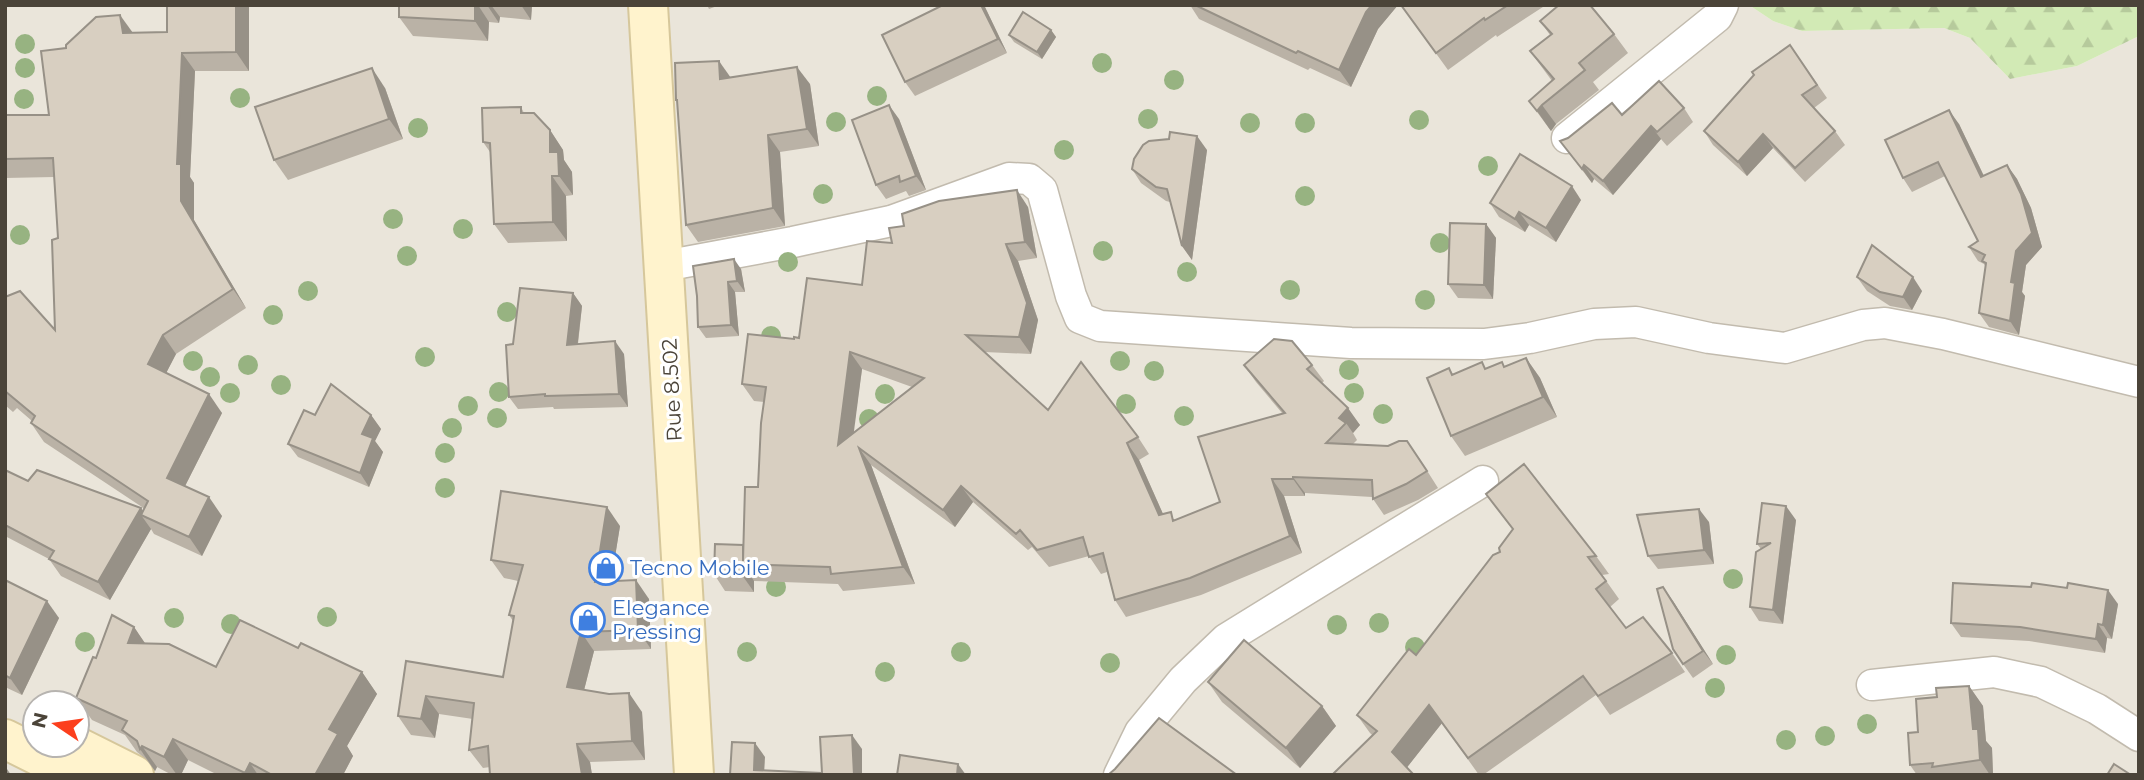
<svg xmlns="http://www.w3.org/2000/svg" width="2144" height="780" viewBox="0 0 2144 780" font-family="Montserrat,sans-serif">
	<style>
		.residential { fill: #eae5da; fill-rule: evenodd }
		.forest { fill: url(#forest-firs) }
		.lines { fill: none; stroke-linecap: round; stroke-linejoin: round }
		.street-casing { stroke: #c2bbae; stroke-width: 33 }
		.secondary-casing { stroke: #d6c79b; stroke-width: 42 }
		.street { stroke: #fff; stroke-width: 30 }
		.secondary { stroke: #fff3cd; stroke-width: 38 }
		.tree { fill: #97b381 }
		.wall { fill: #bab2a6; fill-rule: evenodd }
		.shaded-wall { fill: #979187 }
		.building { fill: #d8cfc1; stroke: #979187; stroke-width: 2; fill-rule: evenodd }
		.labels { text-anchor: middle; stroke-width: 6; stroke-linejoin: round; paint-order: stroke }
		.street-label { font-size: 21px; fill: #4b4439; stroke: #fff }
		.shop-label { font-size: 21px; fill: #366cbe; stroke: #fff; text-anchor: start }
	</style>
	<defs>
		<pattern id="forest-firs" width="22" height="20" patternUnits="userSpaceOnUse" patternTransform="scale(1.75)"><rect width="22" height="20" fill="#d2eab5"/><path d="M5 1l3.5 6h-7zM16 11l3.5 6h-7z" fill="#b6ca9c"/></pattern>
	</defs>
	<rect width="100%" height="100%" fill="#f6f3ec"/>
	<!-- residential -->
	<path class="residential" d="M5,5H1749L1773,21L1802,31L1944,28L1970,38L2010,79L2077,66L2139,36V775H5ZM35,703H77V745H35Z"/>
	<!-- forest -->
	<polygon class="forest" points="1749,5 2139,5 2139,36 2077,66 2010,79 1970,38 1944,28 1802,31 1773,21"/>
	<g class="lines">
		<!-- street casing -->
		<g class="street-casing">
			<g id="street">
				<polyline points="1567,138 1717,17 1723,5"/>
				<polyline points="664,266 793,242 891,221 1009,178 1029,179 1042,190 1071,296 1080,318 1100,326 1351,343 1484,344 1530,338 1594,324 1636,322 1709,338 1785,348 1863,325 1885,323 1943,334 2139,382"/>
				<polyline points="1872,685 1994,672 2041,682 2097,709 2139,736"/>
				<polyline points="1119,775 1140,732 1183,680 1226,639 1483,481"/>
			</g>
		</g>
		<!-- secondary casing -->
		<g class="secondary-casing">
			<g id="secondary">
				<polyline points="648,5 694,775"/>
				<polyline points="5,739 77,775"/>
				<polyline points="74,745 134,775"/>
			</g>
		</g>
		<!-- street -->
		<use href="#street" class="street"/>
		<!-- secondary -->
		<use href="#secondary" class="secondary"/>
	</g>
	<!-- trees -->
	<g class="tree">
		<circle cx="25" cy="44" r="10"/>
		<circle cx="1102" cy="63" r="10"/>
		<circle cx="25" cy="68" r="10"/>
		<circle cx="1174" cy="80" r="10"/>
		<circle cx="877" cy="96" r="10"/>
		<circle cx="240" cy="98" r="10"/>
		<circle cx="24" cy="99" r="10"/>
		<circle cx="1148" cy="119" r="10"/>
		<circle cx="1419" cy="120" r="10"/>
		<circle cx="836" cy="122" r="10"/>
		<circle cx="1250" cy="123" r="10"/>
		<circle cx="1305" cy="123" r="10"/>
		<circle cx="418" cy="128" r="10"/>
		<circle cx="1064" cy="150" r="10"/>
		<circle cx="1488" cy="166" r="10"/>
		<circle cx="823" cy="194" r="10"/>
		<circle cx="1305" cy="196" r="10"/>
		<circle cx="393" cy="219" r="10"/>
		<circle cx="463" cy="229" r="10"/>
		<circle cx="20" cy="235" r="10"/>
		<circle cx="1440" cy="243" r="10"/>
		<circle cx="1103" cy="251" r="10"/>
		<circle cx="407" cy="256" r="10"/>
		<circle cx="788" cy="262" r="10"/>
		<circle cx="1187" cy="272" r="10"/>
		<circle cx="1290" cy="290" r="10"/>
		<circle cx="308" cy="291" r="10"/>
		<circle cx="1425" cy="300" r="10"/>
		<circle cx="507" cy="312" r="10"/>
		<circle cx="273" cy="315" r="10"/>
		<circle cx="771" cy="336" r="10"/>
		<circle cx="425" cy="357" r="10"/>
		<circle cx="193" cy="361" r="10"/>
		<circle cx="1120" cy="361" r="10"/>
		<circle cx="248" cy="365" r="10"/>
		<circle cx="1349" cy="370" r="10"/>
		<circle cx="1154" cy="371" r="10"/>
		<circle cx="210" cy="377" r="10"/>
		<circle cx="281" cy="385" r="10"/>
		<circle cx="499" cy="392" r="10"/>
		<circle cx="230" cy="393" r="10"/>
		<circle cx="1354" cy="393" r="10"/>
		<circle cx="885" cy="394" r="10"/>
		<circle cx="1126" cy="404" r="10"/>
		<circle cx="468" cy="406" r="10"/>
		<circle cx="1383" cy="414" r="10"/>
		<circle cx="1184" cy="416" r="10"/>
		<circle cx="497" cy="418" r="10"/>
		<circle cx="869" cy="419" r="10"/>
		<circle cx="452" cy="428" r="10"/>
		<circle cx="445" cy="453" r="10"/>
		<circle cx="445" cy="488" r="10"/>
		<circle cx="1733" cy="579" r="10"/>
		<circle cx="776" cy="587" r="10"/>
		<circle cx="327" cy="617" r="10"/>
		<circle cx="174" cy="618" r="10"/>
		<circle cx="1379" cy="623" r="10"/>
		<circle cx="231" cy="624" r="10"/>
		<circle cx="1337" cy="625" r="10"/>
		<circle cx="85" cy="642" r="10"/>
		<circle cx="1415" cy="647" r="10"/>
		<circle cx="747" cy="652" r="10"/>
		<circle cx="961" cy="652" r="10"/>
		<circle cx="1726" cy="655" r="10"/>
		<circle cx="1110" cy="663" r="10"/>
		<circle cx="885" cy="672" r="10"/>
		<circle cx="1715" cy="688" r="10"/>
		<circle cx="1867" cy="724" r="10"/>
		<circle cx="1825" cy="736" r="10"/>
		<circle cx="1786" cy="740" r="10"/>
	</g>
	<!-- wall -->
	<g class="wall">
		<polygon points="249,5 249,71 195,71 190,177 194,183 194,220 246,308 176,354 166,373 222,413 185,486 222,516 202,556 154,534 151,529 110,600 61,576 49,559 5,536 5,470 28,481 141,508 143,511 145,509 44,442 31,423 32,421 17,408 13,412 5,405 5,297 55,330 58,238 54,177 5,178 5,115 49,115 66,48 133,33 167,32"/>
		<polygon points="399,5 532,5 531,20 500,17 499,23 489,22 488,41 413,36 399,17"/>
		<polygon points="707,5 720,5 709,9"/>
		<polygon points="984,5 1007,53 915,96 905,82"/>
		<polygon points="1190,5 1398,5 1378,29 1351,87 1310,68 1308,70 1199,19"/>
		<polygon points="1401,5 1546,5 1497,37 1496,35 1448,70"/>
		<polygon points="1540,21 1614,34 1628,53 1593,82 1599,90 1556,124 1551,131 1529,101 1552,81 1530,51 1550,35"/>
		<polygon points="1051,30 1056,37 1042,59 1014,42 1009,35"/>
		<polygon points="1790,45 1827,98 1814,108 1835,131 1845,145 1805,182 1773,148 1747,176 1713,145 1704,131"/>
		<polygon points="731,78 810,84 819,146 780,152 785,226 698,242 686,225 678,103 676,100"/>
		<polygon points="385,88 403,139 288,180 274,160"/>
		<polygon points="521,107 524,113 550,130 563,150 564,160 572,172 573,195 566,196 567,241 508,243 494,224 490,152 483,142"/>
		<polygon points="1684,108 1693,122 1667,146 1661,139 1613,195 1594,179 1592,183 1560,141 1622,115"/>
		<polygon points="899,119 926,190 909,196 906,191 886,199 876,185"/>
		<polygon points="1959,124 1984,176 2007,165 2017,179 2031,208 2042,247 2026,265 2022,292 2025,296 2019,335 1989,327 1979,313 1986,267 1984,264 1978,261 1969,247 1978,241 1945,176 1912,192 1903,178"/>
		<polygon points="1207,150 1192,260 1182,246 1170,202 1166,201 1141,183 1132,169"/>
		<polygon points="1581,200 1556,242 1529,225 1525,232 1499,217 1490,203"/>
		<path d="M1028,207L1037,258L1018,261L1038,320L1031,354L984,352L1048,410L1138,437L1149,454L1139,460L1163,514L1176,520L1220,502L1282,413L1256,382L1244,365H1312L1324,381L1322,383L1360,425L1353,433L1357,440L1353,444L1419,458L1438,488L1418,500L1384,515L1373,499L1372,497L1305,493V496H1284L1302,553L1201,595L1126,617L1115,600L1107,572L1101,574L1089,556L1049,567L1032,547L1028,550L973,502L955,527L871,465L915,584L843,591L838,584L754,581V592L725,591L714,574L743,545L758,487L764,402L754,401L742,384L794,339L799,338L862,285L892,243ZM862,369L912,387L853,433Z"/>
		<polygon points="1486,224 1496,238 1493,299 1458,298 1448,284"/>
		<polygon points="741,269 745,292 735,292 739,336 706,338 698,327 697,296"/>
		<polygon points="1857,277 1922,291 1912,310 1890,306 1867,291"/>
		<polygon points="573,293 582,306 578,344 624,354 628,407 554,409 553,407 518,409 509,397 513,344"/>
		<polygon points="1526,358 1540,378 1557,417 1465,456 1451,436 1449,368 1453,374 1486,369 1505,367"/>
		<polygon points="315,415 371,415 381,429 375,441 383,452 369,487 298,457 288,444"/>
		<polygon points="1486,494 1596,556 1609,574 1602,575 1619,599 1610,607 1626,628 1672,653 1685,672 1610,715 1596,695 1483,775 1479,775 1442,723 1407,767 1370,733 1357,715 1416,655 1500,552 1513,530"/>
		<polygon points="1796,520 1783,624 1759,621 1750,607 1761,549 1757,544"/>
		<polygon points="1709,522 1714,564 1658,569 1648,556"/>
		<polygon points="620,526 611,581 649,599 651,649 594,651 584,690 642,712 645,760 590,762 592,775 490,775 490,767 483,768 469,750 473,719 439,714 435,738 411,735 398,716 406,661 503,677 513,621 509,615 518,581 504,578 491,560"/>
		<polygon points="5,580 59,618 22,695 5,687"/>
		<polygon points="1673,601 1713,664 1693,678 1683,664"/>
		<polygon points="2118,604 2112,639 2107,638 2105,653 2029,641 1961,637 1951,623"/>
		<polygon points="134,627 145,644 216,667 298,648 362,672 377,694 347,746 353,756 343,775 218,775 188,760 181,775 172,775 157,767 155,771 146,759 137,752 125,735 92,720 76,698 96,658"/>
		<polygon points="1208,682 1322,706 1336,726 1300,768 1222,702"/>
		<polygon points="1969,686 1983,706 1986,741 1992,748 1993,775 1917,775 1910,765 1918,732 1937,697"/>
	</g>
	<!-- shaded-wall -->
	<g class="shaded-wall">
		<polygon points="236,5 249,5 249,71 236,52"/>
		<polygon points="475,5 478,5 489,22 488,41 475,21"/>
		<polygon points="487,5 491,5 500,17 499,23"/>
		<polygon points="521,5 532,5 531,20"/>
		<polygon points="981,5 984,5 1007,53 998,39"/>
		<polygon points="1372,5 1398,5 1378,29 1351,87 1339,70 1366,12"/>
		<polygon points="120,15 133,33 123,33"/>
		<polygon points="1051,30 1056,37 1042,59 1037,52"/>
		<polygon points="182,53 195,71 190,177 194,183 194,220 246,308 233,289 181,201 177,164"/>
		<polygon points="719,61 731,78 720,79"/>
		<polygon points="797,67 810,84 819,146 807,129"/>
		<polygon points="372,68 385,88 403,139 389,119"/>
		<polygon points="889,105 899,119 926,190 916,176"/>
		<polygon points="1542,105 1556,124 1551,131 1537,111"/>
		<polygon points="1949,110 1959,124 1991,191 1981,177"/>
		<polygon points="1651,126 1661,139 1613,195 1603,181"/>
		<polygon points="550,130 563,150 564,160 572,172 573,195 559,176 550,152"/>
		<polygon points="1763,134 1773,148 1747,176 1738,162"/>
		<polygon points="768,135 780,152 785,226 773,208"/>
		<polygon points="1197,136 1207,150 1192,260 1182,246"/>
		<polygon points="1584,165 1594,179 1592,183 1582,169"/>
		<polygon points="2007,165 2017,179 2031,208 2042,247 2026,265 2022,292 2025,296 2019,335 2010,321 2011,282"/>
		<polygon points="552,176 566,196 567,241 553,222"/>
		<polygon points="1572,186 1581,200 1556,242 1546,228"/>
		<polygon points="1017,190 1028,207 1037,258 1025,242"/>
		<polygon points="1519,212 1529,225 1525,232 1515,219"/>
		<polygon points="1486,224 1496,238 1493,299 1484,285"/>
		<polygon points="1006,244 1018,261 1038,320 1031,354 1019,337"/>
		<polygon points="734,259 741,269 745,292 737,281"/>
		<polygon points="1913,277 1922,291 1912,310 1903,297"/>
		<polygon points="728,282 735,292 739,336 731,325"/>
		<polygon points="573,293 582,306 576,358 567,345"/>
		<polygon points="163,335 176,354 161,383 148,364"/>
		<polygon points="615,341 624,354 628,407 619,394"/>
		<polygon points="850,352 862,369 850,462 838,445"/>
		<polygon points="1526,358 1540,378 1557,417 1543,397"/>
		<polygon points="209,394 222,413 180,496 167,478"/>
		<polygon points="1348,408 1360,425 1353,433 1346,423 1339,418"/>
		<polygon points="371,415 381,429 375,441 383,452 369,487 360,473 362,434"/>
		<polygon points="1127,443 1139,460 1171,532 1159,515"/>
		<polygon points="859,448 871,465 915,584 903,567"/>
		<polygon points="1293,477 1305,493 1305,496 1293,479"/>
		<polygon points="1272,479 1284,496 1302,553 1290,536"/>
		<polygon points="961,486 973,502 955,527 943,510"/>
		<polygon points="209,497 222,516 202,556 189,537"/>
		<polygon points="1786,506 1796,520 1783,624 1773,610"/>
		<polygon points="607,507 620,526 608,600 595,582"/>
		<polygon points="141,508 148,519 141,515 151,529 110,600 98,582"/>
		<polygon points="1699,509 1709,522 1714,564 1704,550"/>
		<polygon points="743,564 754,581 754,592 742,575"/>
		<polygon points="636,580 649,599 651,649 638,630"/>
		<polygon points="1663,587 1673,601 1713,664 1703,651"/>
		<polygon points="2108,590 2118,604 2112,639 2103,625"/>
		<polygon points="47,601 59,618 22,695 10,678"/>
		<polygon points="2098,624 2107,638 2105,653 2096,639"/>
		<polygon points="134,627 149,649 128,643"/>
		<polygon points="581,632 594,651 580,706 567,687"/>
		<polygon points="362,672 377,694 347,746 353,756 343,775 315,775 329,729"/>
		<polygon points="1969,686 1983,706 1986,741 1992,748 1993,775 1990,775 1980,760 1973,729"/>
		<polygon points="629,693 642,712 645,760 632,741"/>
		<polygon points="426,696 439,714 435,738 421,719"/>
		<polygon points="1429,705 1442,723 1405,770 1392,752"/>
		<polygon points="1322,706 1336,726 1300,768 1286,748"/>
		<polygon points="852,735 862,749 862,775 854,775"/>
		<polygon points="173,739 188,760 181,775 177,775 164,757"/>
		<polygon points="755,743 765,757 764,775 754,770"/>
		<polygon points="577,744 590,762 592,775 582,775"/>
		<polygon points="142,746 157,767 155,771 140,749"/>
		<polygon points="250,763 258,775 246,775 245,773"/>
		<polygon points="958,764 966,775 957,775"/>
		<polygon points="5,766 11,775 5,775"/>
	</g>
	<!-- building -->
	<g class="building">
		<polygon points="167,5 236,5 236,52 182,53 177,164 181,164 181,201 233,289 163,335 148,364 209,394 167,478 209,497 189,537 141,515 148,501 31,423 35,416 5,391 5,297 20,291 55,330 52,240 58,238 53,158 5,159 5,115 49,115 41,51 66,48 66,45 96,17 120,15 123,33 167,32"/>
		<polygon points="399,5 475,5 475,21 399,17"/>
		<polygon points="943,5 981,5 998,39 905,82 882,35"/>
		<polygon points="1195,5 1372,5 1366,12 1339,70 1298,51 1296,53"/>
		<polygon points="1401,5 1508,5 1485,20 1484,18 1436,53"/>
		<polygon points="1559,5 1590,5 1614,34 1579,63 1585,70 1542,105 1537,111 1529,101 1554,79 1530,51 1552,34 1540,21"/>
		<polygon points="1023,12 1051,30 1037,52 1009,35"/>
		<polygon points="1790,45 1817,85 1802,95 1835,131 1795,168 1763,134 1738,162 1704,131 1754,75 1752,72"/>
		<polygon points="719,61 720,79 797,67 807,129 768,135 773,208 686,225 677,100 676,100 675,63"/>
		<polygon points="372,68 389,119 274,160 255,107"/>
		<polygon points="1659,81 1684,108 1657,132 1651,126 1603,181 1584,165 1582,169 1560,141 1568,138 1612,103 1622,115"/>
		<polygon points="889,105 916,176 900,182 899,176 876,185 852,120"/>
		<polygon points="521,107 521,113 534,113 550,130 550,152 558,152 559,176 552,176 553,222 494,224 490,143 483,142 482,108"/>
		<polygon points="1949,110 1981,177 2007,165 2021,194 2032,233 2016,251 2011,282 2015,283 2010,321 1979,313 1986,263 1982,261 1985,255 1969,247 1978,241 1938,162 1903,178 1885,140"/>
		<polygon points="1170,132 1197,136 1182,246 1167,189 1156,187 1132,169 1134,159 1143,145 1149,141 1169,139"/>
		<polygon points="1520,154 1572,186 1546,228 1519,212 1515,219 1490,203"/>
		<path d="M1017,190L1025,242L1006,244L1027,303L1019,337L966,335L1048,410L1081,362L1138,437L1127,443L1159,515L1171,512L1173,521L1220,502L1198,437L1285,413L1244,365L1274,339L1292,341L1312,365L1307,369L1348,408L1339,418L1346,423L1326,443L1388,446L1399,441H1407L1427,471L1406,484L1373,499L1372,480L1293,477V479H1272L1290,536L1190,578L1115,600L1103,553L1089,557L1083,537L1037,550L1020,530L1016,534L961,486L943,510L859,448L903,567L831,574L830,567L743,564L742,575L714,574L715,544L743,545V561L745,487H758L761,423L766,387L742,384L748,334L794,339V337L799,338L807,278L862,285L867,241L892,243L889,228L904,226L902,214L939,201ZM850,352L924,378L838,445Z"/>
		<polygon points="1450,223 1486,224 1484,285 1448,284"/>
		<polygon points="1872,245 1913,277 1903,297 1880,292 1857,277"/>
		<polygon points="734,259 737,281 728,282 731,325 698,327 697,296 693,266"/>
		<polygon points="520,288 573,293 567,345 615,341 619,394 545,396 545,394 509,397 506,345 513,344"/>
		<polygon points="1526,358 1543,397 1451,436 1427,378 1449,368 1452,375 1482,362 1485,369 1502,362 1504,367"/>
		<polygon points="331,384 371,415 362,434 373,438 360,473 288,444 304,410 315,415"/>
		<polygon points="1524,464 1596,556 1588,557 1606,581 1596,589 1626,628 1643,617 1672,653 1598,696 1583,676 1468,758 1429,705 1392,752 1414,775 1336,775 1334,773 1377,731 1357,715 1409,649 1416,655 1493,555 1500,552 1499,548 1513,529 1486,494"/>
		<polygon points="5,470 28,481 37,470 141,508 98,582 49,559 54,551 5,525"/>
		<polygon points="501,491 607,507 595,582 636,580 638,630 581,632 567,687 609,694 629,693 632,741 577,744 582,775 490,775 488,746 469,750 474,703 426,696 421,719 398,716 406,661 503,677 514,616 509,615 523,565 491,560"/>
		<polygon points="1762,503 1786,506 1773,610 1750,607 1756,552 1771,543 1757,544"/>
		<polygon points="1699,509 1704,550 1648,556 1637,515"/>
		<polygon points="5,580 47,601 10,678 5,675"/>
		<polygon points="1953,583 2031,587 2032,583 2067,588 2068,583 2108,590 2103,625 2098,624 2096,639 2020,627 1951,623"/>
		<polygon points="1663,587 1703,651 1683,664 1673,649 1657,589"/>
		<polygon points="112,615 134,627 128,643 169,644 216,667 240,620 298,648 301,643 362,672 329,729 338,734 315,775 272,775 250,763 245,773 173,739 164,757 142,746 140,749 137,741 122,730 127,721 76,698 93,657 96,658"/>
		<polygon points="1244,640 1322,706 1286,748 1208,682"/>
		<polygon points="1969,686 1973,729 1978,729 1980,760 1932,767 1933,763 1910,765 1908,733 1918,732 1916,699 1937,697 1936,688"/>
		<polygon points="1159,718 1237,775 1108,775 1115,769"/>
		<polygon points="852,735 854,775 730,775 732,742 755,743 754,770 822,773 820,737"/>
		<polygon points="900,755 958,764 957,775 897,775"/>
		<polygon points="2114,764 2131,775 2107,775"/>
	</g>
	<!-- icons -->
	<defs>
		<g id="shop-ring" transform="scale(1.75)"><circle r="9.5" fill="#fff" stroke="#3f7fe0" stroke-width="1.5"/><path d="M-5-2.5h2.3a2.7 3.5 0 0 1 5.4 0H5L5.5 6h-11ZM-1.5-2.5h3a1.5 2.3 0 0 0-3 0Z" fill="#3f7fe0"/></g>
	</defs>
	<g fill-rule="evenodd">
		<use href="#shop-ring" x="606" y="568"/>
		<use href="#shop-ring" x="588" y="620"/>
	</g>
	<g class="labels">
		<!-- street labels -->
		<g class="street-label">
			<text transform="translate(672 390) rotate(-93)" y="7">Rue 8.502</text>
		</g>
		<!-- shop labels -->
		<g class="shop-label">
			<text x="630" y="575">Tecno Mobile</text>
			<text x="612" y="615">Elegance<tspan x="612" dy="24">Pressing</tspan></text>
		</g>
	</g>
	<!-- border -->
	<rect width="2144" height="780" fill="none" stroke="#4b4439" stroke-width="14"/>
	<!-- north arrow -->
	<g transform="translate(56 724) rotate(283)"><circle r="33" fill="#ffffff" stroke="#b7b4b0" stroke-width="2"/>
	<path d="M0-5L12 26L0 18L-12 26Z" fill="#fc3f1d"/>
	<text y="-10" font-size="19" font-weight="bold" text-anchor="middle" fill="#4b4439">N</text>
	</g>
</svg>
